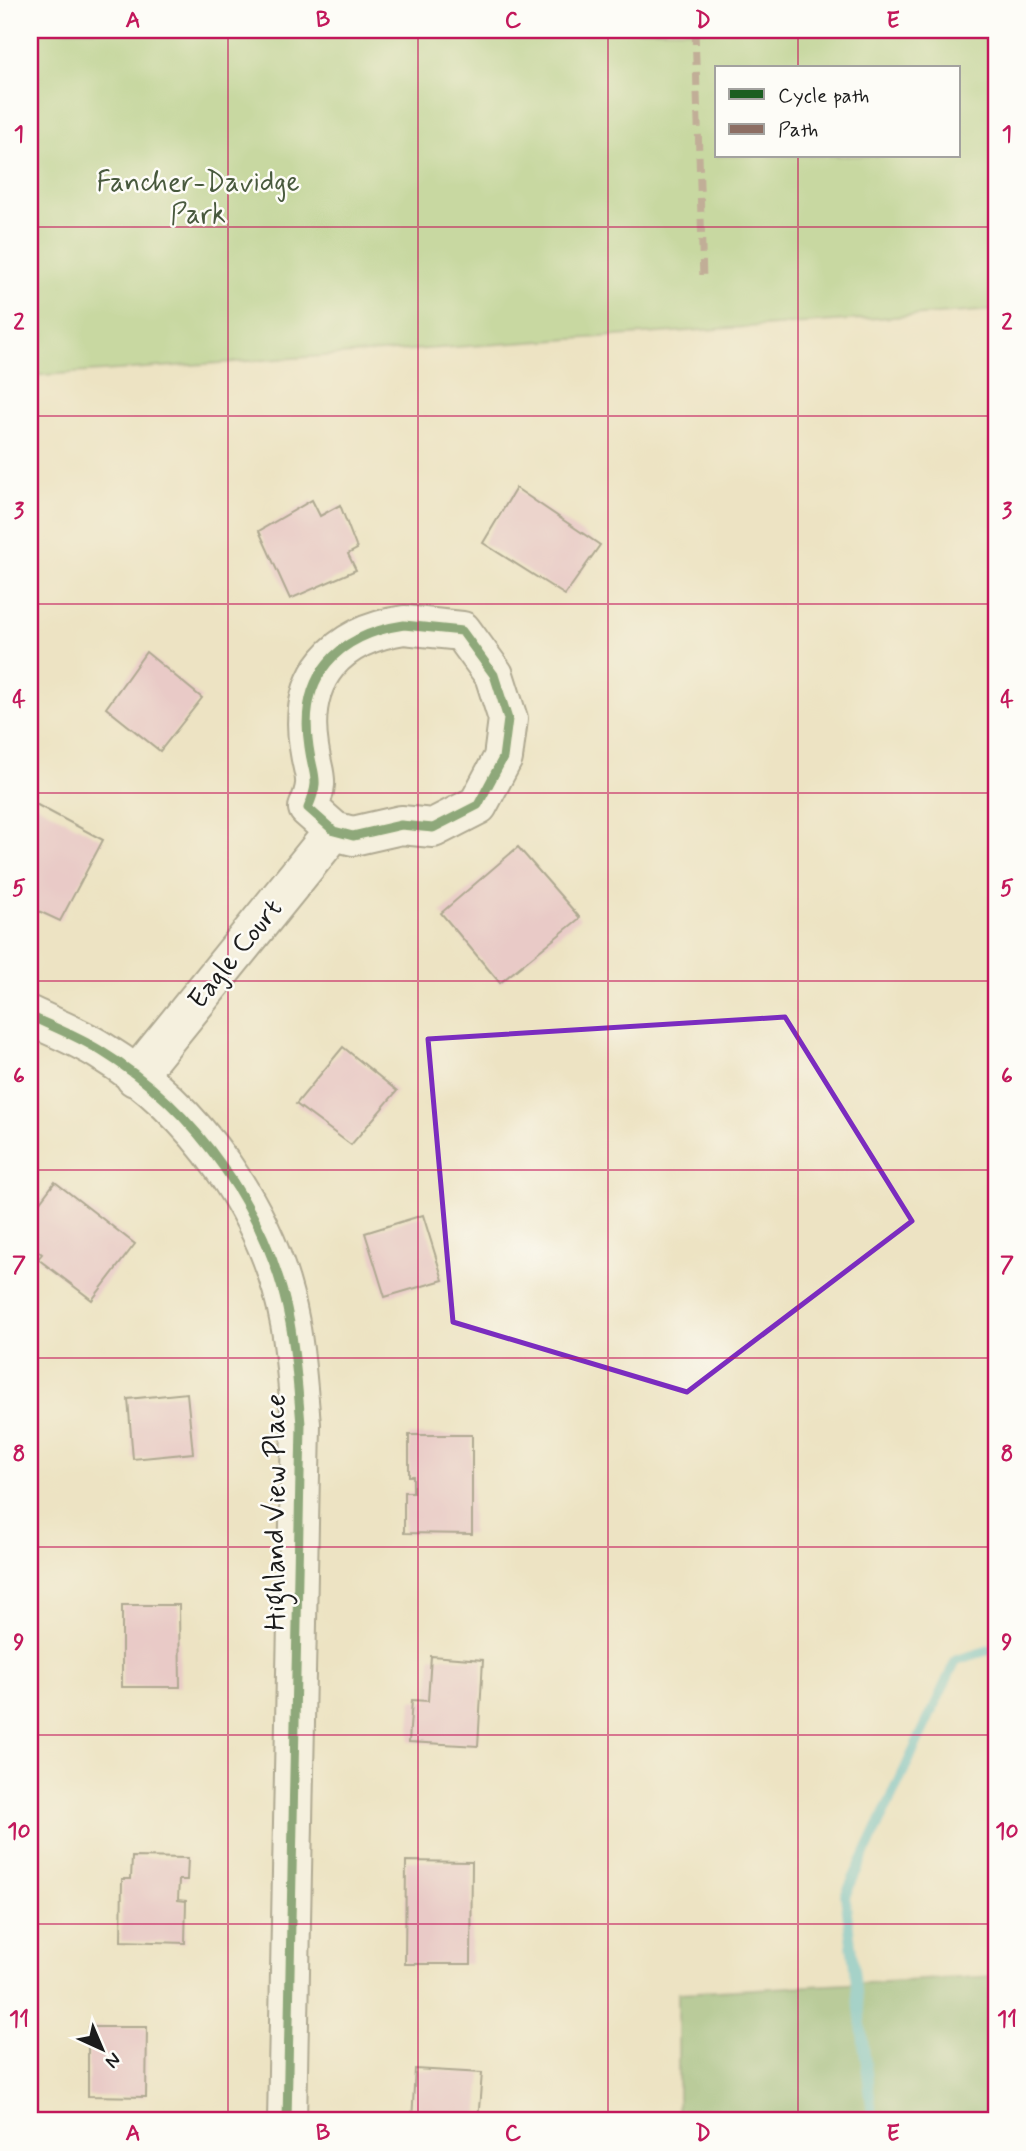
<svg xmlns="http://www.w3.org/2000/svg" width="1026" height="2151" viewBox="0 0 1026 2151" font-family="Mynerve,sans-serif">
	<style>
		.green { fill: #9bca79; stroke: #5c734a; stroke-width: 2; fill-rule: evenodd }
		.forest { fill: #7cae69; stroke: #4c6542; stroke-width: 2 }
		.lines { fill: none; stroke-linecap: round; stroke-linejoin: round }
		.stream { stroke: #51bcce; stroke-width: 10 }
		.building { fill: #e4accc }
		.minor-casing { stroke: #656256; stroke-width: 42 }
		.minor { stroke: #fff; stroke-width: 38 }
		.quiet { stroke: #8d6e63; stroke-width: 7; stroke-dasharray: 14 7; stroke-linecap: butt }
		.cycleway-casing { stroke: #fdfcf7; stroke-width: 13 }
		.cycleway { stroke: #1b5e20; stroke-width: 9 }
		.marked { fill: none; stroke: #7b2cbf; stroke-width: 5; stroke-linejoin: round }
		.grid { fill: none; stroke: #c2185b; stroke-width: 2; stroke-opacity: 0.55 }
		.labels { text-anchor: middle; stroke-width: 5; stroke-linejoin: round; paint-order: stroke }
		.park-label { font-size: 28px; fill: #48593d; stroke: #fdfcf7 }
		.street-label { font-size: 28px; fill: #1c1c1c; stroke: #fdfcf7 }
		.neatline { fill: none; stroke: #c2185b; stroke-width: 2.5 }
		.grid-label { font-size: 23px; text-anchor: middle; font-weight: bold; fill: #c2185b }
	</style>
	<rect width="100%" height="100%" fill="#fdfcf7"/>
	<filter id="ink" filterUnits="userSpaceOnUse"><feTurbulence type="fractalNoise" baseFrequency=".0143" numOctaves="2"/><feDisplacementMap in="SourceGraphic" scale="14" xChannelSelector="R" yChannelSelector="G"/><feConvolveMatrix kernelMatrix="1 2 1 2 8 2 1 2 1" color-interpolation-filters="sRGB"/></filter>
	<filter id="wash" filterUnits="userSpaceOnUse"><feTurbulence type="fractalNoise" baseFrequency=".00686" numOctaves="4" result="noise"/><feDisplacementMap in="SourceGraphic" scale="28" xChannelSelector="R" yChannelSelector="G"/><feGaussianBlur stdDeviation="1.57" result="paint"/><feColorMatrix in="noise" values="0 0 0 0 0 0 0 0 0 0 0 0 0 0 0 0 0 1.4 0 .05"/><feComposite in="paint" operator="in"/></filter>
	<g filter="url(#wash)">
		<rect width="100%" height="100%" fill="#ede3c3"/>
		<!-- green -->
		<path class="green" d="M30,30H996V310L30,376ZM716,68H958V156H716Z"/>
		<!-- forest -->
		<polygon class="forest" points="996,1976 996,2121 678,2121 678,1993"/>
		<g class="lines">
			<!-- stream -->
			<polyline class="stream" points="873,2121 845,1896 956,1660 996,1648"/>
		</g>
		<g id="blocks">
			<!-- building -->
			<g class="building">
				<polygon points="516,488 600,545 565,595 483,543"/>
				<polygon points="312,500 320,516 340,505 357,549 348,554 356,570 290,599 259,531"/>
				<polygon points="146,652 202,698 160,751 106,708"/>
				<polygon points="30,801 103,840 60,921 30,907"/>
				<polygon points="518,847 580,918 500,983 441,913"/>
				<polygon points="343,1047 397,1091 351,1145 296,1104"/>
				<polygon points="55,1182 135,1244 92,1300 38,1259 42,1254 30,1245 30,1215"/>
				<polygon points="423,1215 443,1280 385,1297 365,1233"/>
				<polygon points="187,1393 193,1453 133,1459 128,1399"/>
				<polygon points="409,1435 472,1435 472,1534 404,1533 404,1492 413,1492 413,1476 409,1476"/>
				<polygon points="122,1605 179,1605 180,1687 122,1687"/>
				<polygon points="431,1656 483,1660 478,1746 409,1742 412,1700 428,1701"/>
				<polygon points="132,1857 188,1858 187,1880 179,1880 178,1900 186,1901 185,1943 121,1941 122,1879 131,1879"/>
				<polygon points="406,1861 472,1862 471,1964 405,1964"/>
				<polygon points="88,2027 147,2027 146,2097 88,2096"/>
				<polygon points="415,2069 482,2073 478,2121 412,2121"/>
			</g>
		</g>
	</g>
	<g filter="url(#ink)">
		<use href="#blocks" fill-opacity="0" stroke="#656256" stroke-width="2"/>
		<g class="lines">
			<!-- minor casing -->
			<g class="minor-casing">
				<g id="minor">
					<path d="M404,625L462,631L494,675L508,719L503,758L478,805L433,828L401,825L353,836L334,831L308,808C321,778 313,777 309,747C298,676 337,635 404,625Z"/>
					<path d="M30,1016C53,1027 79,1037 101,1051C196,1109 270,1213 290,1323C296,1356 298,1390 301,1424L287,2121"/>
					<polyline points="135,1077 334,831"/>
				</g>
			</g>
			<!-- minor -->
			<use href="#minor" class="minor"/>
			<!-- quiet -->
			<polyline class="quiet" points="695,30 703,279"/>
			<!-- cycleway casing -->
			<g class="cycleway-casing">
				<g id="cycleway">
					<path d="M404,625L462,631L494,675L508,719L503,758L478,805L433,828L401,825L353,836L334,831L308,808C321,778 313,777 309,747C298,676 337,635 404,625Z"/>
					<path d="M30,1016C53,1027 79,1037 101,1051C196,1109 270,1213 290,1323C296,1356 298,1390 301,1424L287,2121"/>
				</g>
			</g>
			<!-- cycleway -->
			<use href="#cycleway" class="cycleway"/>
		</g>
	</g>
	<!-- marked area -->
	<path d="M0 0H1026V2151H0ZM785,1017L912,1221L687,1392L453,1322L428,1039Z" fill="#ede3c3" fill-opacity=".55" fill-rule="evenodd"/>
	<path class="marked" d="M785,1017L912,1221L687,1392L453,1322L428,1039Z"/>
	<!-- grid -->
	<path class="grid" d="M228,30V2121M418,30V2121M608,30V2121M798,30V68M798,156V2121M30,227H996M30,416H996M30,604H996M30,793H996M30,981H996M30,1170H996M30,1358H996M30,1547H996M30,1735H996M30,1924H996"/>
	<g class="labels">
		<!-- park labels -->
		<g class="park-label">
			<text x="198" y="191">Fancher-Davidge<tspan x="198" dy="32">Park</tspan></text>
		</g>
		<!-- street labels -->
		<g class="street-label">
			<text transform="translate(234 953) rotate(-51)" y="10">Eagle Court</text>
			<text transform="translate(274 1512) rotate(-90)" y="10">Highland View Place</text>
		</g>
	</g>
	<!-- margin -->
	<rect width="1026" height="2151" fill="none" stroke="#fdfcf7" stroke-width="77"/>
	<!-- legend -->
	<rect x="715" y="66" width="245" height="91" fill="#fdfcf7" stroke="#a3a29f" stroke-width="2"/>
	<rect x="729" y="89" width="35" height="10" fill="#1b5e20" stroke="#a3a29f" stroke-width="2"/>
	<text x="778" y="102" font-size="21" fill="#1c1c1c">Cycle path</text>
	<rect x="729" y="124" width="35" height="10" fill="#8d6e63" stroke="#a3a29f" stroke-width="2"/>
	<text x="778" y="136" font-size="21" fill="#1c1c1c">Path</text>
	<!-- north arrow -->
	<g transform="translate(102 2049) rotate(136)" stroke="#fdfcf7" stroke-width="5" paint-order="stroke">
	<path d="M0-5L12 26L0 18L-12 26Z" fill="#1c1c1c"/>
	<text y="-10" font-size="19" font-weight="bold" text-anchor="middle" fill="#1c1c1c">N</text>
	</g>
	<rect x="38" y="38" width="950" height="2074" class="neatline"/>
	<g class="grid-label">
		<text x="133" y="27">A</text>
		<text x="323" y="27">B</text>
		<text x="513" y="27">C</text>
		<text x="703" y="27">D</text>
		<text x="893" y="27">E</text>
		<text x="19" y="141">1</text>
		<text x="1007" y="141">1</text>
		<text x="19" y="329">2</text>
		<text x="1007" y="329">2</text>
		<text x="19" y="518">3</text>
		<text x="1007" y="518">3</text>
		<text x="19" y="706">4</text>
		<text x="1007" y="706">4</text>
		<text x="19" y="895">5</text>
		<text x="1007" y="895">5</text>
		<text x="19" y="1083">6</text>
		<text x="1007" y="1083">6</text>
		<text x="19" y="1272">7</text>
		<text x="1007" y="1272">7</text>
		<text x="19" y="1461">8</text>
		<text x="1007" y="1461">8</text>
		<text x="19" y="1649">9</text>
		<text x="1007" y="1649">9</text>
		<text x="19" y="1838">10</text>
		<text x="1007" y="1838">10</text>
		<text x="19" y="2026">11</text>
		<text x="1007" y="2026">11</text>
		<text x="133" y="2140">A</text>
		<text x="323" y="2140">B</text>
		<text x="513" y="2140">C</text>
		<text x="703" y="2140">D</text>
		<text x="893" y="2140">E</text>
	</g>
</svg>
